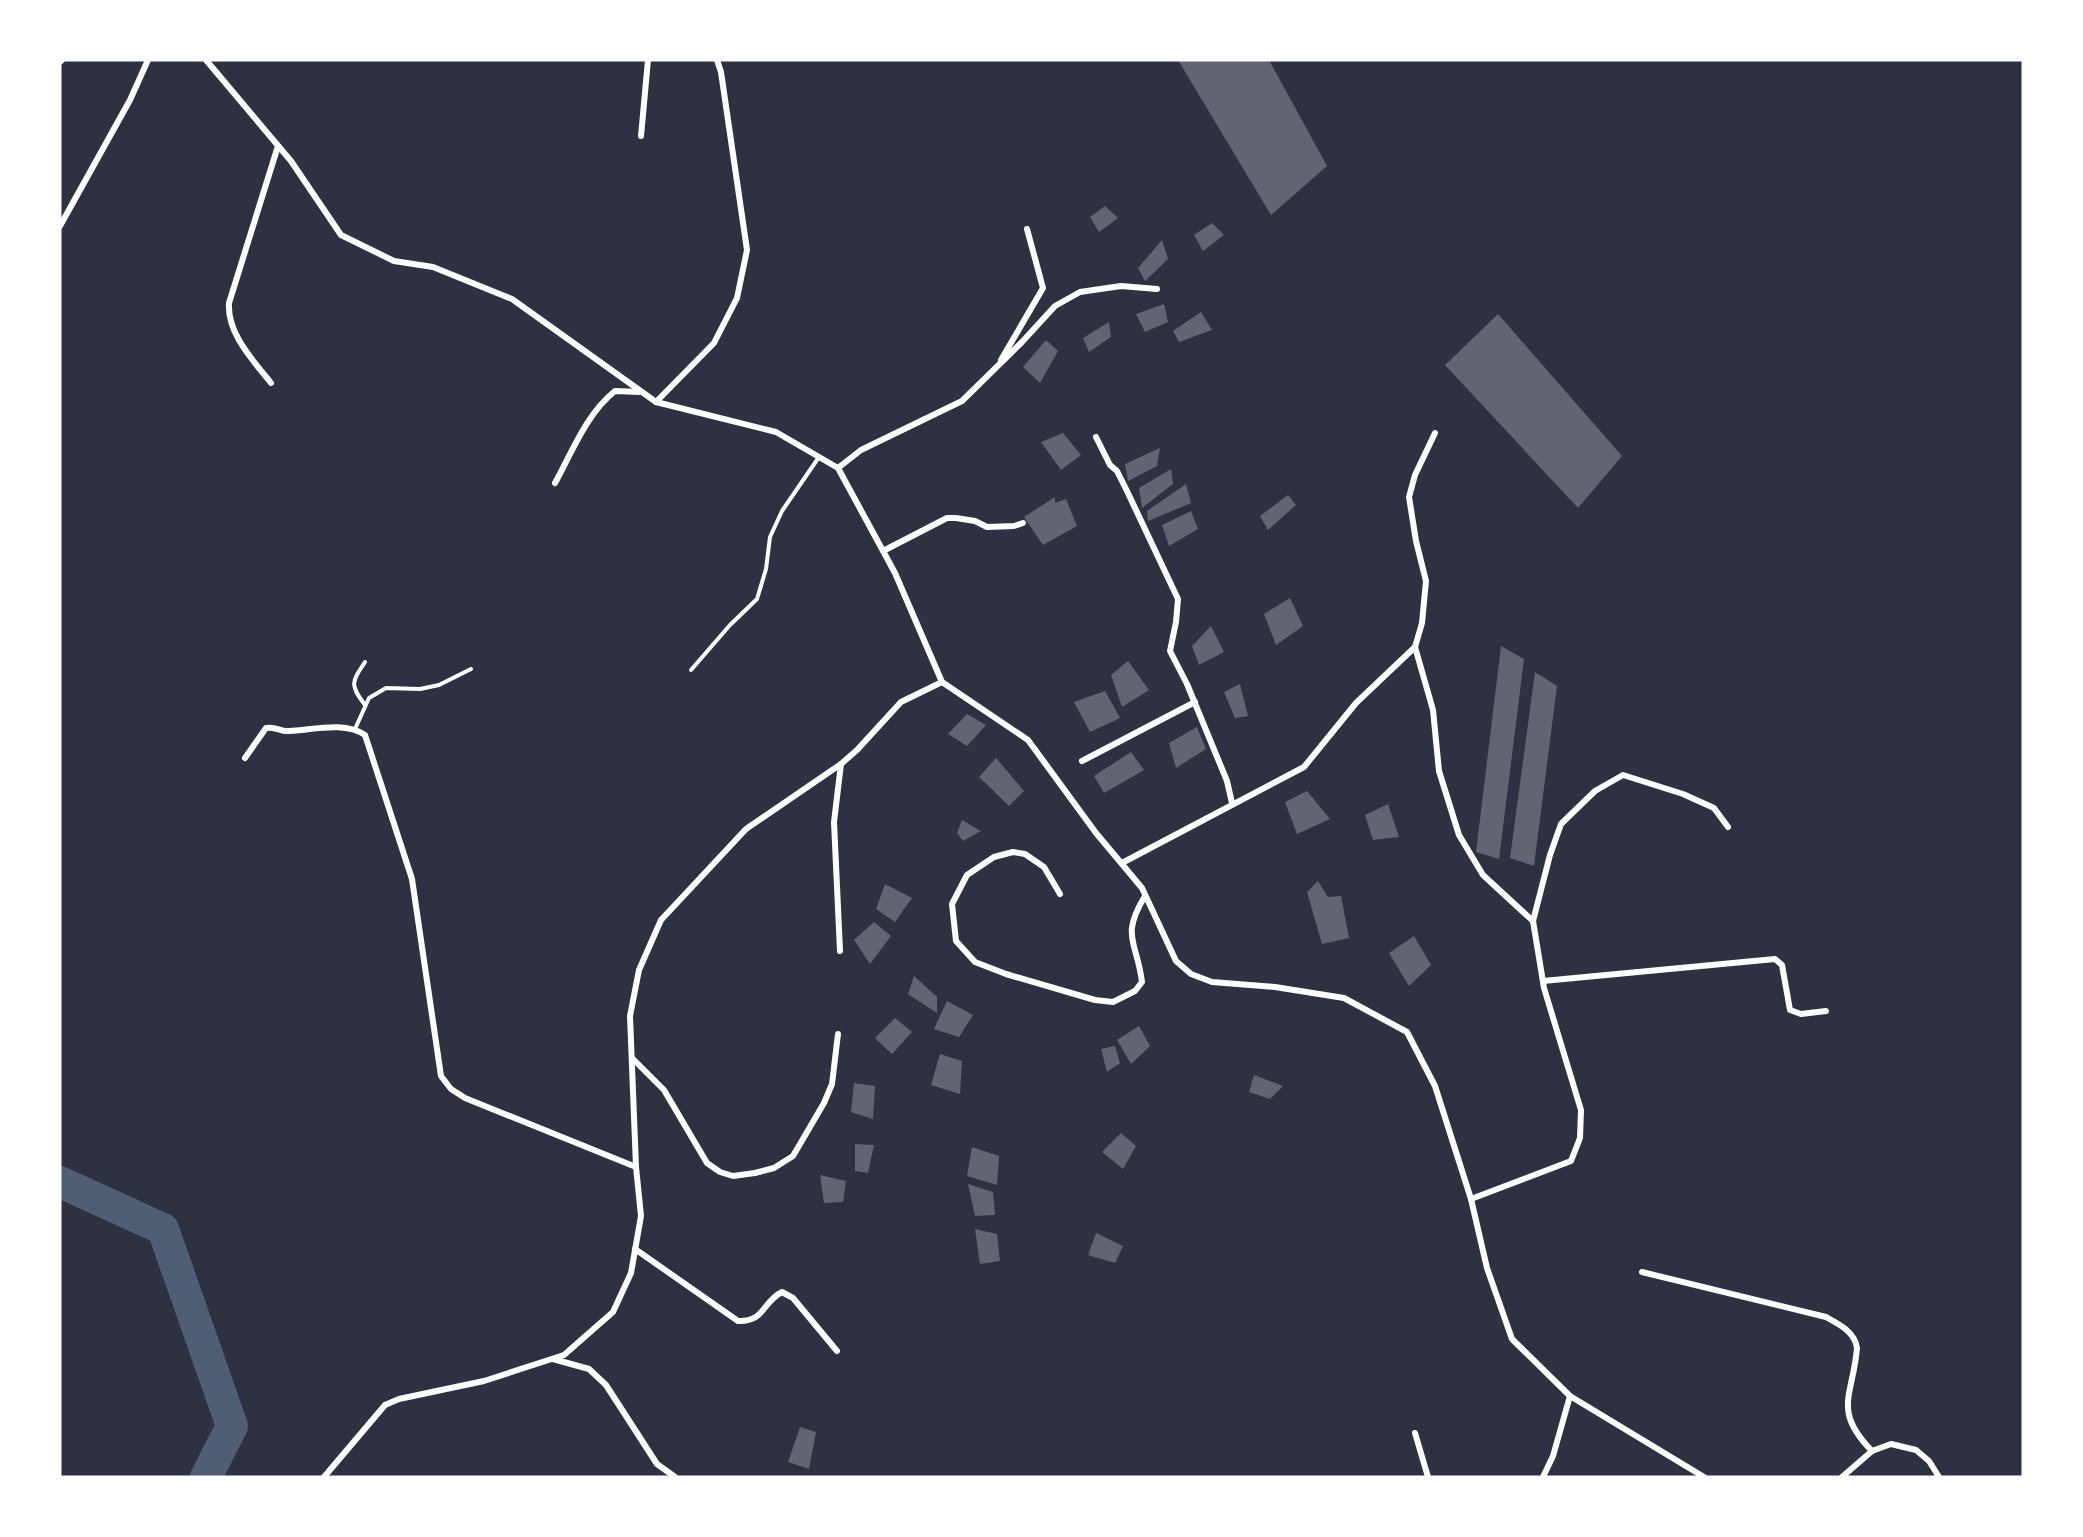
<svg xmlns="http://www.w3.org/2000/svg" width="2083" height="1537" viewBox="0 0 2083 1537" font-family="Quicksand,sans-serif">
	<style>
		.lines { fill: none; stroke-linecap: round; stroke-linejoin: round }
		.river { stroke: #4f5d75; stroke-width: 32 }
		.building { fill: #626471 }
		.service { stroke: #fff; stroke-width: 4 }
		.minor { stroke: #fff; stroke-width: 6 }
	</style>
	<rect width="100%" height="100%" fill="#2d3142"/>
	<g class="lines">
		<!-- river -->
		<polyline class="river" points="60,1182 163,1229 232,1426 206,1477"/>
	</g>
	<!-- building -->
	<g class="building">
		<polygon points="1178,60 1269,60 1327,166 1271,215"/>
		<polygon points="1105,206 1118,218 1099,232 1090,217"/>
		<polygon points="1212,223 1224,235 1203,251 1194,235"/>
		<polygon points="1162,240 1168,259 1145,281 1138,268"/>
		<polygon points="1164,304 1168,322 1145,332 1136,314"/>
		<polygon points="1201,312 1212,330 1179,342 1173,331"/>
		<polygon points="1498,314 1622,456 1578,508 1445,365"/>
		<polygon points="1109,322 1111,337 1089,352 1083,338"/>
		<polygon points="1046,340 1058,351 1040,383 1023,367"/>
		<polygon points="1063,433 1081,455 1061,470 1041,442"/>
		<polygon points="1160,448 1157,466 1128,481 1125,464"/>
		<polygon points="1171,469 1173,484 1142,508 1139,488"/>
		<polygon points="1186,484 1191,503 1148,521 1147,511"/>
		<polygon points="1288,495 1296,505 1268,530 1260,516"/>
		<polygon points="1055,497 1055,503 1066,499 1077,526 1043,545 1024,517"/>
		<polygon points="1191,511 1198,529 1169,546 1162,525"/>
		<polygon points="1290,598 1303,626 1276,645 1264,614"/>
		<polygon points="1211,626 1224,652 1199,665 1192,646"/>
		<polygon points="1501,646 1524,659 1499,859 1476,852"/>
		<polygon points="1128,661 1149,690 1122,707 1111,675"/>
		<polygon points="1535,672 1557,686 1534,866 1510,858"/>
		<polygon points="1240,684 1248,716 1235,718 1224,692"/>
		<polygon points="1105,691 1120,718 1090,732 1074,702"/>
		<polygon points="967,714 986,725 967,746 948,734"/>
		<polygon points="1197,727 1206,749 1176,768 1169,743"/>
		<polygon points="1131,752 1144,770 1104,793 1094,776"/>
		<polygon points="996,758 1024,791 1009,806 979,777"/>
		<polygon points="1307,791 1330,819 1297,834 1285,802"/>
		<polygon points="1388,804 1399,837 1373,840 1365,815"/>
		<polygon points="962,820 981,831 963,841 957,833"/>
		<polygon points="1318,881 1328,897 1341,896 1349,938 1322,944 1307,892"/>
		<polygon points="885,884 912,898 895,922 876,909"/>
		<polygon points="874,922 891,936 870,964 854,940"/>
		<polygon points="1414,936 1431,965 1409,986 1389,953"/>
		<polygon points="914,976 937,997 937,1013 908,994"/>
		<polygon points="947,1001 973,1015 959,1037 934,1029"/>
		<polygon points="895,1018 912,1032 892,1054 875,1038"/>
		<polygon points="1139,1026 1150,1046 1131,1064 1117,1040"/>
		<polygon points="1115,1046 1120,1063 1107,1072 1101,1049"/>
		<polygon points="940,1054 962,1061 960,1094 931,1085"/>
		<polygon points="1254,1075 1283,1086 1270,1099 1249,1092"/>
		<polygon points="854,1083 875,1086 873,1119 851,1112"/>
		<polygon points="1121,1133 1136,1146 1123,1169 1102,1152"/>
		<polygon points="855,1144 874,1145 868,1173 855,1171"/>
		<polygon points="972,1147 999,1156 997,1185 967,1176"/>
		<polygon points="820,1175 846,1181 843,1202 824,1203"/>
		<polygon points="968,1184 993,1192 995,1215 975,1216"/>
		<polygon points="975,1229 997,1234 1000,1261 980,1264"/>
		<polygon points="1096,1233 1123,1246 1115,1263 1088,1255"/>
		<polygon points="800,1427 816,1432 809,1469 788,1462"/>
	</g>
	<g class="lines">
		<!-- service -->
		<g class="service">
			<polyline points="691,670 730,625 757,599 766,569 770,537 782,511 819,457"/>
			<path d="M365,705C350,685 351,683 365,662"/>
			<polyline points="355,729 369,698 386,688 420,689 439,685 471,669"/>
		</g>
		<!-- minor -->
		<g class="minor">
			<polyline points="206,60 291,161 341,235 394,261 433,267 512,299 656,402 776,432 838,468 895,573 942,682 1028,740 1096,833 1142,888 1176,961 1191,974 1212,982 1275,987 1344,998 1407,1032 1435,1086 1471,1199 1487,1268 1512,1339 1570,1396 1704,1477"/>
			<polyline points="60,62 62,60"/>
			<polyline points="641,136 648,60"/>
			<polyline points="60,226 130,100 148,60"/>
			<polyline points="1001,360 1043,288 1027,229"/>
			<path d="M271,383C253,360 227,334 229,303L278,146"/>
			<polyline points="656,402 714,343 737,298 747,250 721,72 717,60"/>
			<polyline points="1435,433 1415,475 1409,497 1416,541 1426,581 1422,623 1415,647 1433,710 1439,771 1459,835 1483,875 1533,921"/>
			<polyline points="1096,437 1110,465 1117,471 1127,491 1178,599 1176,622 1170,651 1187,684 1227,781 1232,803"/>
			<polyline points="838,468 861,450 962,401 1022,342 1055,306 1080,292 1121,286 1157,289"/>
			<path d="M555,483C572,452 587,413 615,391L640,392"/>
			<polyline points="883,551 947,518 956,518 975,521 987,527 1014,526 1023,523"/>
			<path d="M245,758L266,728C276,726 280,732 289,731C313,730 344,721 365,735L412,879L441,1076L451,1089L465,1098L636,1167"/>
			<polyline points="1082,761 1195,702"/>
			<polyline points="1122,863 1304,767 1356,703 1415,647"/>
			<path d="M1060,894L1044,867L1025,854L1013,852L994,857L967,875L952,904L956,941L975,962L1006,974L1095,1000L1113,1002L1135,991L1142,982C1137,941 1120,937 1145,896"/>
			<polyline points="840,951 834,822 841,764"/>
			<polyline points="1543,981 1775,959 1782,965 1790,1010 1801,1014 1826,1011"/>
			<polyline points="633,1059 664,1090 707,1163 720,1172 733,1176 755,1173 774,1168 793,1156 824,1103 832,1084 838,1034"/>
			<polyline points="1471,1199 1571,1161 1580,1138 1581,1110 1544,988 1533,921 1550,855 1561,824 1595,791 1623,775 1683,794 1714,808 1728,827"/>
			<path d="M635,1249L738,1321C765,1322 762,1302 782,1292L793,1298L837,1351"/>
			<path d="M1642,1272L1826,1317C1839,1324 1855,1332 1857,1348C1853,1396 1832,1410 1872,1451"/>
			<polyline points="553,1359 589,1369 606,1385 657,1464 675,1477"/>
			<polyline points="1415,1433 1428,1477"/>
			<polyline points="324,1477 385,1405 399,1399 484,1381 564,1355 613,1312 631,1273 641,1216 636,1167 630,1016 639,970 661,920 746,829 841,764 857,750 901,702 942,682"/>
			<polyline points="1543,1477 1553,1456 1570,1396"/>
			<polyline points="1842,1477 1872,1451 1891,1444 1916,1450 1929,1461 1939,1477"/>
		</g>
	</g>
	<!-- border -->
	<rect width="2083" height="1537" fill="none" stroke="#ffffff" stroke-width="123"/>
</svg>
